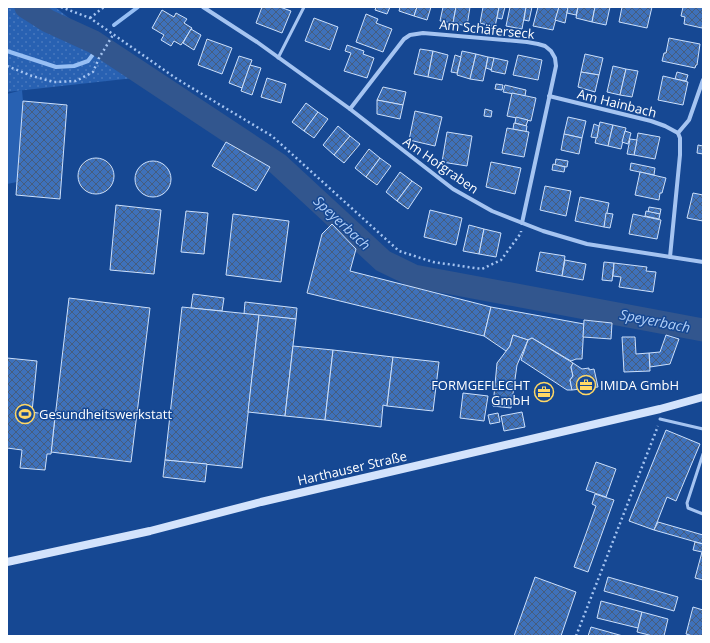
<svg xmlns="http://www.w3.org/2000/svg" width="710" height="643" viewBox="0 0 710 643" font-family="'Open Sans',sans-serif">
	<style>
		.grass { fill: url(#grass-dots) }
		.park { fill: #2861b2 }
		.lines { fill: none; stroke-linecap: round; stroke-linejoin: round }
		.stream { stroke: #97bff4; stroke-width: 4 }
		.river { stroke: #32568e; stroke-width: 23 }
		.building { fill: url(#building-cross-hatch); stroke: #cce0fc }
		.path { stroke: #a5c4f1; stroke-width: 2.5; stroke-dasharray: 2 3; stroke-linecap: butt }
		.service { stroke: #a5c4f1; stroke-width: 3 }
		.minor { stroke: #a5c4f1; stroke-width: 4 }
		.secondary { stroke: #d3e3fc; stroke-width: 8 }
		.labels { text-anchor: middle; stroke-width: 3; stroke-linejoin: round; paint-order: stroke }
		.street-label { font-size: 13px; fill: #fff; stroke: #164893 }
		.poi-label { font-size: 13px; fill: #fff; stroke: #164893; text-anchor: start }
		.water-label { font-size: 14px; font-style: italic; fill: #b1cff8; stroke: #164893 }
	</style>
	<defs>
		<pattern id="grass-dots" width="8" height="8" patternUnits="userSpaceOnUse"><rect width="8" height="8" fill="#2861b2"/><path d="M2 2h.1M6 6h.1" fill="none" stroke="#4879be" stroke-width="1.8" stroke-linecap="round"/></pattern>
		<pattern id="building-cross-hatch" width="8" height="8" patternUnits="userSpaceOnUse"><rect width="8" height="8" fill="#3e71bb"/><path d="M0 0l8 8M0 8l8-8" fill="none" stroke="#465d7e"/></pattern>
	</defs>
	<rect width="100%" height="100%" fill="#164893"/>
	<!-- grass -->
	<polygon class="grass" points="7,7 55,7 143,77 7,92"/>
	<!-- park -->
	<polygon class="park" points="22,90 23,101 17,182 7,184 7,94"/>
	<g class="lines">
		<!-- stream -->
		<g class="stream">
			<polyline points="114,25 138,7"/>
			<polyline points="7,51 56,67 74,66 88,61 94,53"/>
		</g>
		<!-- river -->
		<polyline class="river" points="26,7 48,21 94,42 278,164 383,261 414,276 703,330"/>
	</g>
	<!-- building -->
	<g class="building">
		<polygon points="262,7 280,7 291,11 282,33 256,23"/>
		<polygon points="376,7 390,7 387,14 375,10"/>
		<polygon points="400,7 417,7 414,16 399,11"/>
		<polygon points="417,7 431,7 427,20 414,16"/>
		<polygon points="443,7 456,7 453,23 440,21"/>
		<polygon points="456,7 470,7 467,26 453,23"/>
		<polygon points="483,7 499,7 495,27 480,23"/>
		<polygon points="499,7 505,7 502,19 497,18"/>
		<polygon points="510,7 526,7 522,29 506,26"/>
		<polygon points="526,7 532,7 529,21 524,20"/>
		<polygon points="538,7 559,7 553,30 533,26"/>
		<polygon points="559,7 568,7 565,23 555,20"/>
		<polygon points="568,7 578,7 576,15 567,13"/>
		<polygon points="578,7 595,7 592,22 576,18"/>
		<polygon points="595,7 610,7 606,25 592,22"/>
		<polygon points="622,7 652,7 647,28 619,22"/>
		<polygon points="683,7 703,7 703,21 702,28 684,24 685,17 681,16"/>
		<polygon points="162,10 174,17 176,13 187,19 184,23 192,28 181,45 174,41 171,46 161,40 164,35 152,28"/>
		<polygon points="366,14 378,19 376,23 392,29 383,52 356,42"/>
		<polygon points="314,18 338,27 330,50 305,41"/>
		<polygon points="191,29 201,35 194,50 183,43"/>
		<polygon points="669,38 700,44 697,65 696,65 695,68 662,61 664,53 666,53"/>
		<polygon points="207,39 232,48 222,74 198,65"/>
		<polygon points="347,45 364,51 363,54 374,58 367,78 344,71 351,53 345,51"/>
		<polygon points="420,49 433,51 428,77 414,74"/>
		<polygon points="433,51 448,55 442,80 428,77"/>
		<polygon points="462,51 476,54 470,79 457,75"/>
		<polygon points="476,54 488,57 483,81 470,79"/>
		<polygon points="585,54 603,58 599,75 581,72"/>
		<polygon points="455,55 461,57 457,73 451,72"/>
		<polygon points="518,55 542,60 538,80 513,75"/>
		<polygon points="239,56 252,60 242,88 229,83"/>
		<polygon points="488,57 494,58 492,70 486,68"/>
		<polygon points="494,58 508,61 505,74 491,71"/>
		<polygon points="250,65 261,68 252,95 241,91"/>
		<polygon points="613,66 626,69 620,95 607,92"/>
		<polygon points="626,69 638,71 632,97 620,95"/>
		<polygon points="581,72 599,75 595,92 578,87"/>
		<polygon points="677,72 688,75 686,81 675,79"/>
		<polygon points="663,76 688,82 683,105 658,100"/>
		<polygon points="267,78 286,84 281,103 261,97"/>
		<polygon points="496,84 503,85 502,90 495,89"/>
		<polygon points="505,85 526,90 525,96 503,92"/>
		<polygon points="383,87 406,92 403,105 377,100"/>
		<polygon points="512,93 536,98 531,121 507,116"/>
		<polygon points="377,100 403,105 400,119 377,114"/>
		<polygon points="23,101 67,105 60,199 16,195"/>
		<polygon points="306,103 318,112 304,131 292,122"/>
		<polygon points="485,109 492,111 491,117 484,116"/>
		<polygon points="415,111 442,117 435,146 409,140"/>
		<polygon points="318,112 328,119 314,138 304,131"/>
		<polygon points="516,117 528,120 526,126 515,123"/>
		<polygon points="568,117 586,121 582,138 564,134"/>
		<polygon points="600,122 613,125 608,146 595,143"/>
		<polygon points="514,123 527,126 526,132 513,129"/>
		<polygon points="594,124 599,126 597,138 591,137"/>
		<polygon points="613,125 626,128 621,149 608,146"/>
		<polygon points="338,126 350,136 334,155 323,145"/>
		<polygon points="507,128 529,132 524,157 502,153"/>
		<polygon points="625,131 631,133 628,144 622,142"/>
		<polygon points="447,132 472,136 467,166 442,162"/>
		<polygon points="638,133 660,137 655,159 634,155"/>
		<polygon points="564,134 582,138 579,154 561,150"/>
		<polygon points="350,136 360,144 344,163 334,155"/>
		<polygon points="630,139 637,140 634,155 627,154"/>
		<polygon points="226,142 270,167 256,191 212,166"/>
		<polygon points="698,145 703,146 703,154 697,153"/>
		<polygon points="369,149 380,158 366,177 355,168"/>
		<circle cx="96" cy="176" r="18"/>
		<polygon points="380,158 391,166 377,185 366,177"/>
		<polygon points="556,159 568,161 567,167 555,165"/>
		<circle cx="153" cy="179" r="18"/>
		<polygon points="491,162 521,168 515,194 486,187"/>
		<polygon points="631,163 655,168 654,175 630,170"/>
		<polygon points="553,164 565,167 564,172 552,170"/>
		<polygon points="400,172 412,181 397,201 386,192"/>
		<polygon points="640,172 666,178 662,193 660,193 659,200 635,195"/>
		<polygon points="412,181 422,188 408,209 397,201"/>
		<polygon points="545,186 571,191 566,216 540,210"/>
		<polygon points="693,193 703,195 703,221 687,218"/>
		<polygon points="580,197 609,203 604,227 575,221"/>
		<polygon points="116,205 161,210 154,274 110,270"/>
		<polygon points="649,207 661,209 660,214 648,212"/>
		<polygon points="430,210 462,218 456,245 424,237"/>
		<polygon points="186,211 208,213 204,254 181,252"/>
		<polygon points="646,211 660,214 659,219 645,216"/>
		<polygon points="606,213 613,214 610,228 604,227"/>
		<polygon points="233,214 289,221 281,282 226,275"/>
		<polygon points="633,214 661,220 657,239 629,234"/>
		<polygon points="332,224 356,249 350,271 491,307 484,336 307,293 322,234"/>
		<polygon points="469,225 484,229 479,254 463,251"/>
		<polygon points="484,229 501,233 496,257 479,254"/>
		<polygon points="540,252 565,256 562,276 536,271"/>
		<polygon points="565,260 586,264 583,280 562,276"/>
		<polygon points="604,262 614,263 612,281 602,280"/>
		<polygon points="614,263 647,267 646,271 656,272 653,292 619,287 621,277 613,276"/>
		<polygon points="193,294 224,298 222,311 191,308"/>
		<polygon points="69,298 150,308 131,462 51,452"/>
		<polygon points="245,302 297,308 296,319 244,314"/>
		<polygon points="182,307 259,315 242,468 165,460"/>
		<polygon points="491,307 584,324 582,359 576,359 571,361 532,338 528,340 513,335 510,346 506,351 484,336"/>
		<polygon points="259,315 296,319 285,416 248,412"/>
		<polygon points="584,320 612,323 611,339 583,337"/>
		<polygon points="513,335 528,340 517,365 511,408 493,406 497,363 510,346"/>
		<polygon points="666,335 679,339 670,364 650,367 649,353 660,352"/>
		<polygon points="622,337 635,337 636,354 649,353 650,371 624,372"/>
		<polygon points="532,338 573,363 571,367 573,376 570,380 572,390 567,390 521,360 528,340"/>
		<polygon points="293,346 333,350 325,420 285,416"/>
		<polygon points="333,350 393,357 387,406 383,405 381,427 325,420"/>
		<polygon points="393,357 439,362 433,411 387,406"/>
		<polygon points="7,358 37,361 32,412 55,416 51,454 47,454 45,470 20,468 22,450 7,448"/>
		<polygon points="573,363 582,369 589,368 589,370 594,369 598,387 572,390 570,380 573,376 571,367"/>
		<polygon points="463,393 488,396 484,421 460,418"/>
		<polygon points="522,412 525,427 504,431 501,416"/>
		<polygon points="498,413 500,422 490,424 488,415"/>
		<polygon points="666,430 700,444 676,501 667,497 654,530 629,521"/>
		<polygon points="165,460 207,464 205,482 163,477"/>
		<polygon points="596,462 616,469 606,497 586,490"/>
		<polygon points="595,494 614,500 588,572 574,567 596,506 592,504"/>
		<polygon points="658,522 703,535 703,544 654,530"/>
		<polygon points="695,542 703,544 703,580 695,578 702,552 693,550"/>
		<polygon points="535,577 576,592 561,636 514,636"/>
		<polygon points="608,577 678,597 674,611 604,591"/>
		<polygon points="601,601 642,612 638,628 597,618"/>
		<polygon points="693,607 703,610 703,636 693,636 686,634"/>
		<polygon points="642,612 668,619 664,636 653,636 637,632"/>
		<polygon points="591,627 623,636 588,636"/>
	</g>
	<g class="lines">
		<!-- path -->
		<g class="path">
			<polyline points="61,7 90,18 177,79 272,136 399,251 433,262 482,269 501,260 521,233 521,231"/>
			<polyline points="90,18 104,7"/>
			<polyline points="7,66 32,76 54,82 76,81 93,72 99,58 113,35"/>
			<polyline points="576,636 658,426"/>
		</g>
		<!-- service -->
		<g class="service">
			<polyline points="278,58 304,7"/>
			<polyline points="660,419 703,429"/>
			<polyline points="703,454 687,503 688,508 703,514"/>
		</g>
		<!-- minor -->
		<g class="minor">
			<polyline points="203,7 257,42 350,109 453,189 492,211 543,231 587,244 703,262"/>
			<polyline points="549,96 651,121 665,126 678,133 680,138 680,155 670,257"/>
			<polyline points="350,109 404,39 410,35 423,33 527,42 538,44 545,46 551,51 555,58 556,66 522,223"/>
			<polyline points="678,133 689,120 703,80"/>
		</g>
		<!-- secondary -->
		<polyline class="secondary" points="7,562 150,531 261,502 660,409 703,397"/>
	</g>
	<!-- icons -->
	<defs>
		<g id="office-ring" transform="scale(1)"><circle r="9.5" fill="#164893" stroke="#ffd865" stroke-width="1.5"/><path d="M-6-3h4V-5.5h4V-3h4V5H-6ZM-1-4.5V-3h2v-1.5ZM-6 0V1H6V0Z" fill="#ffd865"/></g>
		<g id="stadium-ring" transform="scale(1)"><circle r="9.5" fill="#164893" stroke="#ffd865" stroke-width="1.5"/><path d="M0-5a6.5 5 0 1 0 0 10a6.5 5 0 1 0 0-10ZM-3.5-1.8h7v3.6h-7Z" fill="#ffd865"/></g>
	</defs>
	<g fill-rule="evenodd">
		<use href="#office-ring" x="586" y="385"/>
		<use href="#office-ring" x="544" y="392"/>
		<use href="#stadium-ring" x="25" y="414"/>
	</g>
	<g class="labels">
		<!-- street labels -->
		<g class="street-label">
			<text transform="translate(487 29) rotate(6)" y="5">Am Schäferseck</text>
			<text transform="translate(617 103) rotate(14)" y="5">Am Hainbach</text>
			<text transform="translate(441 165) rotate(35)" y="5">Am Hofgraben</text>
			<text transform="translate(352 468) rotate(-13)" y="5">Harthauser Straße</text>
		</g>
		<!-- poi labels -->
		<g class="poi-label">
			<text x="530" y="390" text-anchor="end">FORMGEFLECHT<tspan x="530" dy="15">GmbH</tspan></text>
			<text x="600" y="390">IMIDA GmbH</text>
			<text x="39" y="419">Gesundheitswerkstatt</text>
		</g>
		<!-- water labels -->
		<g class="water-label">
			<text transform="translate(342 223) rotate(43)" y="5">Speyerbach</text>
			<text transform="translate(655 321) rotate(11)" y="5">Speyerbach</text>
		</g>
	</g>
	<!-- border -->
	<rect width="710" height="643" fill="none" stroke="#ffffff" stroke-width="16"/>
</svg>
